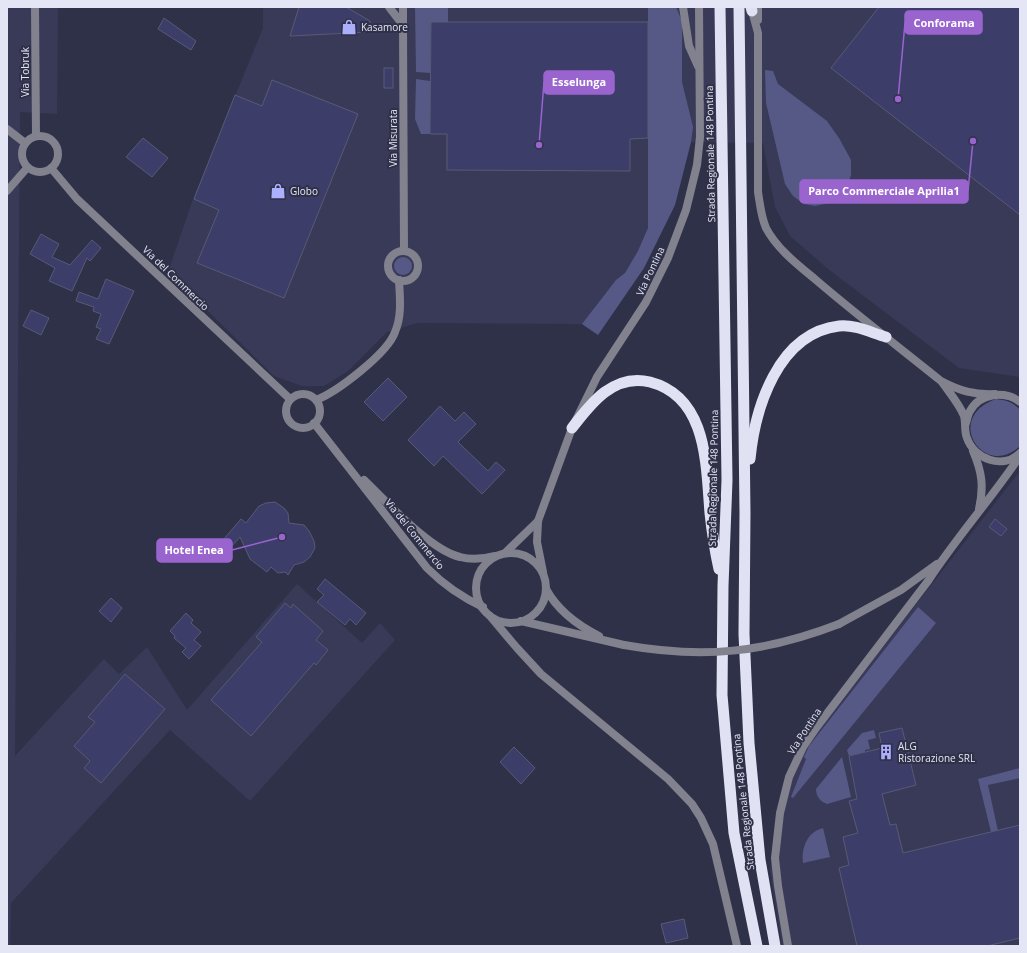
<svg xmlns="http://www.w3.org/2000/svg" width="1027" height="953" viewBox="0 0 1027 953" font-family="'Open Sans',sans-serif">
	<style>
		.built { fill: #393a58 }
		.green { fill: #565886 }
		.building { fill: #3d3d6a; stroke: #585a74 }
		.lines { fill: none; stroke-linecap: round; stroke-linejoin: round }
		.minor { stroke: #81828e; stroke-width: 8 }
		.tertiary { stroke: #81828e; stroke-width: 8 }
		.trunk { stroke: #e0e2f4; stroke-width: 11 }
		.tertiary-bridge { stroke: #81828e; stroke-width: 8 }
		.labels { text-anchor: middle; stroke-width: 4; stroke-linejoin: round; paint-order: stroke }
		.poi-label { font-size: 10px; fill: #e4e5f5; stroke: #2f3148; text-anchor: start }
		.street-label { font-size: 10px; fill: #e4e5f5; stroke: #2f3148 }
		.leader { fill: none; stroke: #9a64cf; stroke-width: 1.5 }
		.callout-dot { fill: #9a64cf; stroke: #2f3148; stroke-width: 1.5 }
		.callout { fill: #9a64cf; stroke: #9a64cf; stroke-width: 1.5 }
		.callout-label { font-size: 11px; text-anchor: middle; font-weight: bold; fill: #fff }
	</style>
	<rect width="100%" height="100%" fill="#2f3148"/>
	<!-- built -->
	<g class="built">
		<polygon points="7,7 58,7 57,114 20,112 15,756 104,659 119,674 147,647 187,710 297,584 362,643 380,623 395,640 250,801 170,730 11,903 10,946 7,946"/>
		<polygon points="263,7 1020,7 1020,377 959,368 828,269 790,236 775,207 763,143 691,142 675,205 644,268 598,335 582,324 417,323 387,332 348,371 324,386 302,386 274,376 168,272 193,199 263,28"/>
		<polygon points="1020,471 1020,946 782,946 770,869 790,785 804,748"/>
	</g>
	<!-- green -->
	<g class="green">
		<polygon points="415,7 448,7 448,22 431,22 430,73 416,72"/>
		<polygon points="648,7 676,7 682,21 682,82 693,127 691,142 675,205 644,268 598,335 582,324 616,280 625,273 638,251 648,228"/>
		<polygon points="765,70 773,71 778,84 827,121 839,138 851,160 851,175 847,187 838,199 829,203 815,206 804,204 793,196 785,184 766,103"/>
		<polygon points="416,79 430,81 430,134 421,134 415,119"/>
		<circle cx="403" cy="266" r="9"/>
		<path d="M996,399C1006,400 1013,402 1020,410V446C985,480 942,418 996,399Z"/>
		<polygon points="918,607 936,623 793,798 791,797 806,759 804,757 809,746"/>
		<polygon points="874,730 876,738 868,740 870,749 865,750 865,753 849,756 847,750 862,733"/>
		<path d="M842,757L851,797L827,804C821,802 816,797 816,789Z"/>
		<polygon points="1020,768 1020,778 988,785 998,831 991,832 978,779"/>
		<path d="M823,828L830,857L803,863C801,848 807,832 823,828Z"/>
	</g>
	<!-- building -->
	<g class="building">
		<polygon points="299,7 346,7 370,21 370,32 290,36"/>
		<polygon points="879,7 1020,7 1020,215 831,68"/>
		<polygon points="164,18 196,41 191,50 158,29"/>
		<polygon points="431,22 648,22 648,138 630,139 630,171 447,170 447,134 430,134"/>
		<rect x="384" y="68" width="9" height="20"/>
		<polygon points="272,80 358,114 284,298 197,263 219,210 194,199 235,95 262,106"/>
		<polygon points="143,138 168,158 152,177 126,157"/>
		<polygon points="41,234 59,244 52,257 70,265 92,240 101,248 90,261 87,258 72,291 49,281 55,268 30,254"/>
		<polygon points="106,279 134,291 109,344 96,339 101,329 96,327 101,314 93,311 94,307 76,301 79,292 98,299"/>
		<polygon points="31,310 49,318 41,335 23,326"/>
		<polygon points="388,378 407,397 383,421 364,402"/>
		<polygon points="440,406 455,421 464,412 476,424 458,442 488,471 496,462 505,470 482,494 443,456 434,466 408,440"/>
		<polygon points="275,502 284,508 288,513 289,523 304,525 309,531 314,541 315,548 310,557 304,562 294,565 288,575 285,572 278,573 271,567 267,572 250,559 240,537 231,547 223,540 241,519 246,523 259,506 266,503"/>
		<polygon points="995,519 1007,529 1001,536 989,527"/>
		<polygon points="325,579 366,613 356,625 350,619 345,625 317,602 324,595 317,589"/>
		<polygon points="111,598 122,608 111,622 99,611"/>
		<polygon points="285,603 291,608 293,604 323,631 316,640 328,650 316,665 314,663 251,736 211,700 262,642 256,637"/>
		<polygon points="186,613 193,620 191,623 201,632 194,640 201,646 189,659 182,652 186,648 174,638 175,636 170,631"/>
		<polygon points="125,674 165,709 101,783 84,768 90,761 74,746 95,722 88,717"/>
		<polygon points="902,728 916,785 882,794 890,825 896,824 903,853 1020,825 1020,938 987,946 857,946 839,868 849,865 843,837 858,833 849,801 857,799 849,756 882,748 879,733"/>
		<polygon points="514,747 535,768 521,784 500,762"/>
		<polygon points="684,919 688,938 666,943 661,924"/>
	</g>
	<g class="lines">
		<!-- minor -->
		<g class="minor">
			<polyline points="35,7 36,136"/>
			<polyline points="389,7 403,25 403,7"/>
			<polyline points="683,7 689,46 698,66"/>
			<polyline points="403,25 404,251"/>
			<polyline points="7,191 27,168"/>
			<circle cx="403" cy="266" r="15"/>
			<path d="M316,400C337,392 388,353 395,332C402,316 400,298 399,280"/>
		</g>
		<!-- tertiary -->
		<g class="tertiary">
			<polyline points="758,7 758,20"/>
			<path d="M752,11L758,33V192C760,204 761,217 766,228C777,249 798,265 816,280C857,315 900,348 941,381C960,391 974,395 995,394"/>
			<polyline points="7,129 25,143"/>
			<circle cx="40" cy="154" r="18"/>
			<polyline points="51,168 77,199 290,399"/>
			<path d="M942,382C949,392 960,405 964,416C966,423 964,431 967,438C974,459 1003,470 1020,453"/>
			<circle cx="303" cy="411" r="17"/>
			<path d="M314,423L427,568C444,585 461,597 483,607"/>
			<path d="M966,423C967,419 968,414 970,411C980,393 1005,390 1020,402"/>
			<path d="M973,451C982,472 984,486 979,509"/>
			<path d="M364,480C387,502 430,550 460,557C471,560 483,559 494,556"/>
			<polyline points="505,553 538,521"/>
			<circle cx="511" cy="588" r="35"/>
			<polyline points="543,572 537,542 538,521 572,428 597,377 646,302 668,258 686,210 697,165 700,137 699,7"/>
			<path d="M546,589C558,611 577,625 599,636"/>
			<polyline points="490,616 517,648 541,674 668,779 692,804 701,818 713,844 737,946"/>
			<polyline points="521,621 624,645"/>
			<polyline points="839,624 901,590 937,564"/>
			<path d="M788,946L778,886L775,858L780,813L789,777L803,747L816,728L928,581C956,538 991,499 1020,456"/>
		</g>
		<!-- trunk -->
		<g class="trunk">
			<polyline points="720,7 727,480 723,586 722,695 734,833 757,946"/>
			<polyline points="739,7 745,513 744,634 749,743 760,860 775,946"/>
			<polyline points="751,7 752,11"/>
			<path d="M572,428C591,403 614,373 650,382C708,397 706,466 710,513C712,532 715,551 719,569"/>
			<path d="M750,459C755,408 778,333 839,326C854,324 872,333 886,337"/>
		</g>
		<!-- tertiary-bridge -->
		<path class="tertiary-bridge" d="M624,645C703,659 764,653 839,624"/>
	</g>
	<!-- icons -->
	<defs>
		<g id="shop-bare" transform="scale(1.2)"><path d="M-5-2.5h2.3a2.7 3.5 0 0 1 5.4 0H5L5.5 6h-11ZM-1.5-2.5h3a1.5 2.3 0 0 0-3 0Z" fill="#acaffb" stroke="#2f3148" stroke-width="2.5" paint-order="stroke"/></g>
		<g id="building-bare" transform="scale(1.2)"><path d="M-4-6H4V6H1V3H-1V6H-4ZM-2.5-4.3h1.7v1.8h-1.7ZM.8-4.3h1.7v1.8H.8ZM-2.5-1h1.7V.8h-1.7ZM.8-1h1.7V.8H.8Z" fill="#acaffb" stroke="#2f3148" stroke-width="2.5" paint-order="stroke"/></g>
	</defs>
	<g fill-rule="evenodd">
		<use href="#shop-bare" x="349" y="27"/>
		<use href="#shop-bare" x="278" y="191"/>
		<use href="#building-bare" x="886" y="752"/>
	</g>
	<g class="labels">
		<!-- poi labels -->
		<g class="poi-label">
			<text x="361" y="31">Kasamore</text>
			<text x="290" y="195">Globo</text>
			<text x="898" y="750">ALG<tspan x="898" dy="12">Ristorazione SRL</tspan></text>
		</g>
		<!-- street labels -->
		<g class="street-label">
			<text transform="translate(25 72) rotate(-90)" y="4">Via Tobruk</text>
			<text transform="translate(393 138) rotate(-90)" y="4">Via Misurata</text>
			<text transform="translate(710 154) rotate(-91)" y="4">Strada Regionale 148 Pontina</text>
			<text transform="translate(650 271) rotate(-65)" y="4">Via Pontina</text>
			<text transform="translate(176 278) rotate(44)" y="4">Via del Commercio</text>
			<text transform="translate(713 478) rotate(-89)" y="4">Strada Regionale 148 Pontina</text>
			<text transform="translate(415 534) rotate(51)" y="4">Via del Commercio</text>
			<text transform="translate(804 731) rotate(-57)" y="4">Via Pontina</text>
			<text transform="translate(743 802) rotate(-96)" y="4">Strada Regionale 148 Pontina</text>
		</g>
	</g>
	<!-- callouts -->
	<path class="leader" d="M898 99L905 23M539 145L544 82M973 141L968 191M282 537L232 550"/>
	<g class="callout-dot">
		<circle cx="898" cy="99" r="4"/>
		<circle cx="539" cy="145" r="4"/>
		<circle cx="973" cy="141" r="4"/>
		<circle cx="282" cy="537" r="4"/>
	</g>
	<g class="callout">
		<rect x="905" y="11" width="77" height="23" rx="4"/>
		<rect x="544" y="71" width="70" height="23" rx="4"/>
		<rect x="800" y="180" width="168" height="23" rx="4"/>
		<rect x="157" y="539" width="75" height="23" rx="4"/>
	</g>
	<g class="callout-label">
		<text x="944" y="27">Conforama</text>
		<text x="579" y="86">Esselunga</text>
		<text x="884" y="195">Parco Commerciale Aprilia1</text>
		<text x="194" y="554">Hotel Enea</text>
	</g>
	<!-- border -->
	<rect width="1027" height="953" fill="none" stroke="#e4e5f5" stroke-width="16"/>
</svg>
